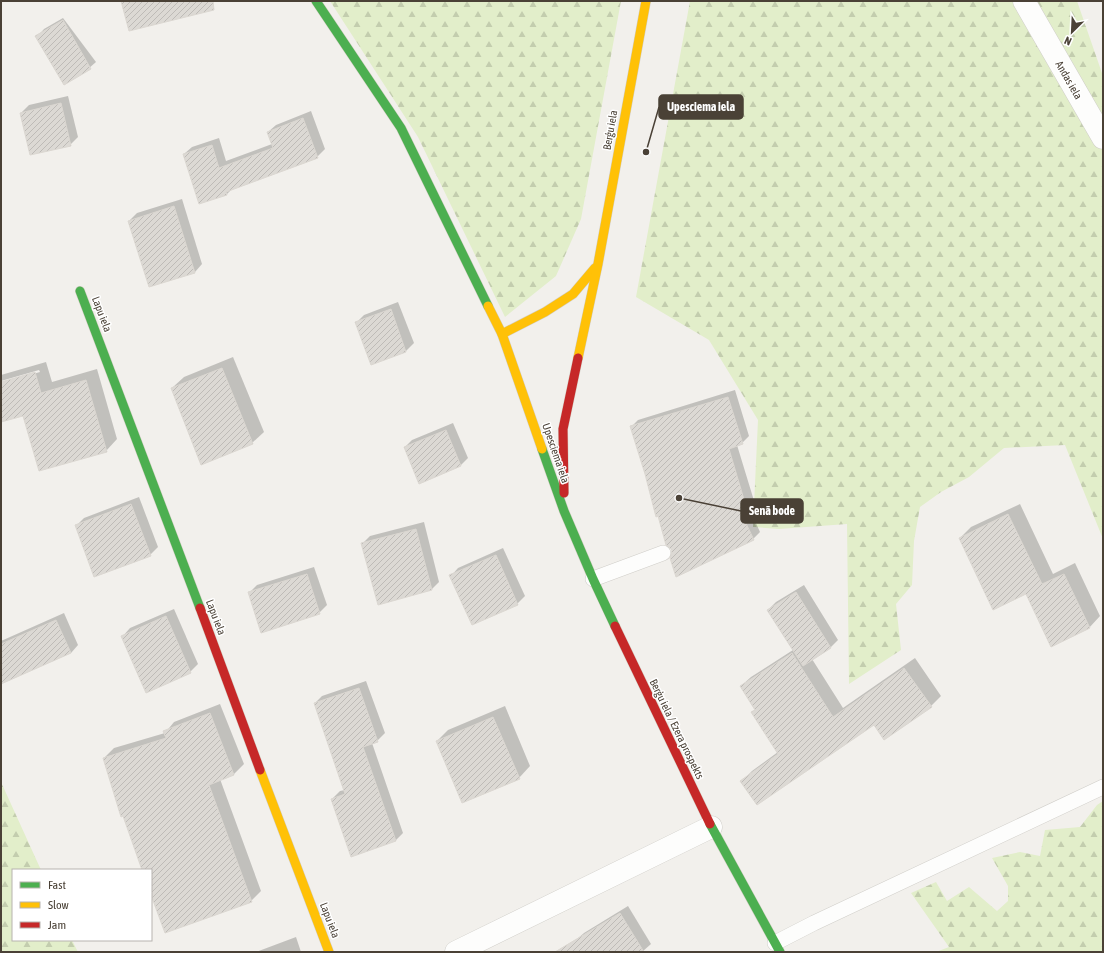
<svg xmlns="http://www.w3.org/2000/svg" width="1104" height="953" viewBox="0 0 1104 953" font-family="'Asap Condensed',sans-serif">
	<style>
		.forest { fill: url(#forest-firs) }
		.shadow { fill: #0003 }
		.building { fill: url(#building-hatch); stroke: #dbd7d1 }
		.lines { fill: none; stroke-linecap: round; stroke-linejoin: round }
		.lane-casing { stroke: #d0cec9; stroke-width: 16 }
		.street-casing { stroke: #d0cec9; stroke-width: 23 }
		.fast-casing { stroke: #d2cdc2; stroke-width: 10 }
		.slow-casing { stroke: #d2cdc2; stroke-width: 10 }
		.jam-casing { stroke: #d2cdc2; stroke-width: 10 }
		.lane { stroke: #fdfdfc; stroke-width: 15 }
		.street { stroke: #fdfdfc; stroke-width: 22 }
		.fast { stroke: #4caf50; stroke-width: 9 }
		.slow { stroke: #ffc107; stroke-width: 9 }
		.jam { stroke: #c62828; stroke-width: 9 }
		.labels { text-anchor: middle; stroke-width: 3; stroke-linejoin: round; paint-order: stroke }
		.street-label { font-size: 11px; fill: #4a4136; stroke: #fff }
		.leader { fill: none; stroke: #4a4136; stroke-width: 1.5 }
		.callout-dot { fill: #4a4136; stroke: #fff; stroke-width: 1.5 }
		.callout { fill: #4a4136; stroke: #4a4136; stroke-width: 1.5 }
		.callout-label { font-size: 12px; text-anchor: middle; font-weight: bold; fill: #fff }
	</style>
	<defs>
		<pattern id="forest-firs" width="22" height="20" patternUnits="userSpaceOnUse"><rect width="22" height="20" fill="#e2eeca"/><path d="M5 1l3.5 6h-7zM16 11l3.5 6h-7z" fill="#c3cdae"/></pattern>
		<pattern id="building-hatch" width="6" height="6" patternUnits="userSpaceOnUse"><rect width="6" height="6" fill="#dcd9d4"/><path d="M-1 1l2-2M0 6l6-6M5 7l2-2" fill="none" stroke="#bebbb7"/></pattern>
	</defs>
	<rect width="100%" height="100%" fill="#f2f0ec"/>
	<!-- forest -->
	<g class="forest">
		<polygon points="330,1 621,1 581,219 556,276 505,317 418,137"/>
		<polygon points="690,1 1077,1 1103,76 1103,539 1065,445 1004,448 969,477 941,492 920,507 914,541 912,585 896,604 901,650 849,684 847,524 779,529 753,527 758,420 709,340 636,297"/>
		<polygon points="1,782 41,870 13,870 13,940 72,940 78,952 1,952"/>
		<polygon points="1103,801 1103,952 936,952 949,947 911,893 936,882 947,901 969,887 997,911 1008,901 1008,886 992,858 1020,852 1040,856 1045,830 1080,827 1097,805"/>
	</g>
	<!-- shadow -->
	<g class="shadow">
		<polygon points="63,18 96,62 88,69 37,37 44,29"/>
		<polygon points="68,96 78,137 70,145 21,113 29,105"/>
		<polygon points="311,111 325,149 317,157 233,188 227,194 184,154 192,147 219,138 226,161 272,144 268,132 276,125"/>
		<polygon points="182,199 202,264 195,272 150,286 129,221 137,213"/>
		<polygon points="398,302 414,343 406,351 371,364 356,323 364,315"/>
		<polygon points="233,357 264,432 252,443 172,388 184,377"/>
		<polygon points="46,362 52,382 97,369 117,439 106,451 24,414 1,421 1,383 40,372 39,370 1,381 1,375"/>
		<polygon points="735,390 749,436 742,443 737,445 755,504 750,510 760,532 753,539 673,550 646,474 631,427 638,420"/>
		<polygon points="453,423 468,458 461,465 420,483 405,447 412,440"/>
		<polygon points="139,497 158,547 150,555 76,526 84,518"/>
		<polygon points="1020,504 1053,574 1075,563 1100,616 1089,628 1026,592 960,538 971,527"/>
		<polygon points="424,522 439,582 432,589 362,544 370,536"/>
		<polygon points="503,548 525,596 517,604 451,576 458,568"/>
		<polygon points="314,567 327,605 319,613 249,593 257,585"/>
		<polygon points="804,585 838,640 830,648 812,659 843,708 915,658 941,696 931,706 874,724 742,781 752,771 778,752 752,712 756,709 741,686 751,677 793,650 768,610 776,602"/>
		<polygon points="174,609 198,664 190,672 123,636 130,628"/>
		<polygon points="64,613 78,645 71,653 1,683 1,641"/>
		<polygon points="366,681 385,733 377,741 372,743 403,833 396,840 332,799 340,791 345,790 315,703 322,696"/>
		<polygon points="220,704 244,764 234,774 220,779 261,891 251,901 151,892 151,870 143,870 104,758 114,748 165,733 174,722"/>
		<polygon points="505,706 530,766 519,778 437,741 448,730"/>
		<polygon points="628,906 651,944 642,952 583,952 576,940 584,933"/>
		<polygon points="296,937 301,952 256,952"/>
	</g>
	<!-- building -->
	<g class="building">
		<polygon points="121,1 213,1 214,10 129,31"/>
		<polygon points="63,20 91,69 64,85 35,36"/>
		<polygon points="61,103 71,146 30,155 20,113"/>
		<polygon points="303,118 318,158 226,192 227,195 199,204 183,154 212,145 219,168 273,148 267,132"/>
		<polygon points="174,206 195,273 149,287 128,221"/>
		<polygon points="391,309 406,352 371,365 355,322"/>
		<polygon points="222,368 253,444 201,465 171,388"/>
		<polygon points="35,372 41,393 86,380 107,452 39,471 23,416 1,422 1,382"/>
		<polygon points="728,397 743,444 729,449 748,513 742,515 754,540 676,577 670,558 672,550 666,545 658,516 656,517 645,474 630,426"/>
		<polygon points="446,430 461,466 419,484 404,447"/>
		<polygon points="131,504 151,556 94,577 75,525"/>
		<polygon points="1008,514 1042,584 1064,574 1090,628 1051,647 1026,594 993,610 959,538"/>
		<polygon points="416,529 432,590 378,605 361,543"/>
		<polygon points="496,555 518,605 472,625 449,575"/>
		<polygon points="307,574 320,614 261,633 248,592"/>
		<polygon points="796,592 831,648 803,666 767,610"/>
		<polygon points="166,616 191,673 146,693 121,636"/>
		<polygon points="56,620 71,653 1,684 1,644"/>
		<polygon points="792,653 833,717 904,668 932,707 884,740 874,725 757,805 740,781 778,754 751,712 755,710 740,686"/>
		<polygon points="359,688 378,742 363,747 396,841 351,857 331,799 345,794 314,703"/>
		<polygon points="210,713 234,775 209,785 252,902 165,933 151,895 151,870 142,870 123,816 121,817 103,758 166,738 163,731"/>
		<polygon points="493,717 520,779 462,803 436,741"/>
		<polygon points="620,913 644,952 555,952"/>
	</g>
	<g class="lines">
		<!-- lane casing -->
		<g class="lane-casing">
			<g id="lane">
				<polyline points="593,579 663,553"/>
				<polyline points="775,943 814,923 1103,787"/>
			</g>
		</g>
		<!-- street casing -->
		<g class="street-casing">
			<g id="street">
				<polyline points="1024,1 1103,138"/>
				<polyline points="456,952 711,827"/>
			</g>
		</g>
		<!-- fast casing -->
		<g class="fast-casing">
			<g id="fast">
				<polyline points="316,1 401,128 488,306"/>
				<polyline points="80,291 200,608"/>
				<polyline points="542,449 564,511 593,579 615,626"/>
				<polyline points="710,824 780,952"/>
			</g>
		</g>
		<!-- slow casing -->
		<g class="slow-casing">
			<g id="slow">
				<polyline points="488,306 502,334 542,449"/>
				<polyline points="502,334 545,312 573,294 595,268"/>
				<polyline points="578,358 598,264 646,1"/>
				<polyline points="260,770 329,952"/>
			</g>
		</g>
		<!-- jam casing -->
		<g class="jam-casing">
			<g id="jam">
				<polyline points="564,493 563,429 578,358"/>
				<polyline points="200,608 260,770"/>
				<polyline points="615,626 710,824"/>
			</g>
		</g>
		<!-- lane -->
		<use href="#lane" class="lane"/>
		<!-- street -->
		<use href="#street" class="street"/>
		<!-- fast -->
		<use href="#fast" class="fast"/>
		<!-- slow -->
		<use href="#slow" class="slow"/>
		<!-- jam -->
		<use href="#jam" class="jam"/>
	</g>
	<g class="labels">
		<!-- street labels -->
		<g class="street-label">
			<text transform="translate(1069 80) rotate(60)" y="4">Andas iela</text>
			<text transform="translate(610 130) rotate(-80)" y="4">Berģu iela</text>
			<text transform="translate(102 314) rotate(69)" y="4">Lapu iela</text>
			<text transform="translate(556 453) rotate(71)" y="4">Upesciema iela</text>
			<text transform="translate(216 617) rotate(69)" y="4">Lapu iela</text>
			<text transform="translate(677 729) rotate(64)" y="4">Berģu iela / Ezera prospekts</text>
			<text transform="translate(330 920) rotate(69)" y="4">Lapu iela</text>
		</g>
	</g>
	<!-- callouts -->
	<path class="leader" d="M646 152L659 107M679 498L741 511"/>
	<g class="callout-dot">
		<circle cx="646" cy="152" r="4"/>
		<circle cx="679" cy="498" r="4"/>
	</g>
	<g class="callout">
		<rect x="659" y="95" width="84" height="24" rx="4"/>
		<rect x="741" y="499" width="62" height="24" rx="4"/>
	</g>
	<g class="callout-label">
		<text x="701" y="111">Upesciema iela</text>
		<text x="772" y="515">Senā bode</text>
	</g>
	<!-- border -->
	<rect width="1104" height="953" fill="none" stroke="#4a4136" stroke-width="4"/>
	<!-- legend -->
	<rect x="12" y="869" width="140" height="72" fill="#ffffff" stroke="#b7b3af"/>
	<rect x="20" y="882" width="20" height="6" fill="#4caf50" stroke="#b7b3af"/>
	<text x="48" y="889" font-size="12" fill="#4a4136">Fast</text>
	<rect x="20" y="902" width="20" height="6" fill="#ffc107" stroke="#b7b3af"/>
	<text x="48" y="909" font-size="12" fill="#4a4136">Slow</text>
	<rect x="20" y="922" width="20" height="6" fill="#c62828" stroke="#b7b3af"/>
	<text x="48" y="929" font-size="12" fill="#4a4136">Jam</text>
	<!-- north arrow -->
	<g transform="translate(1072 32) rotate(204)" stroke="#ffffff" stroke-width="3" paint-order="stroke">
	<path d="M0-3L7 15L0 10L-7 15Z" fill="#4a4136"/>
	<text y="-6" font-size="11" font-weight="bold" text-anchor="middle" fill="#4a4136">N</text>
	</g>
</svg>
